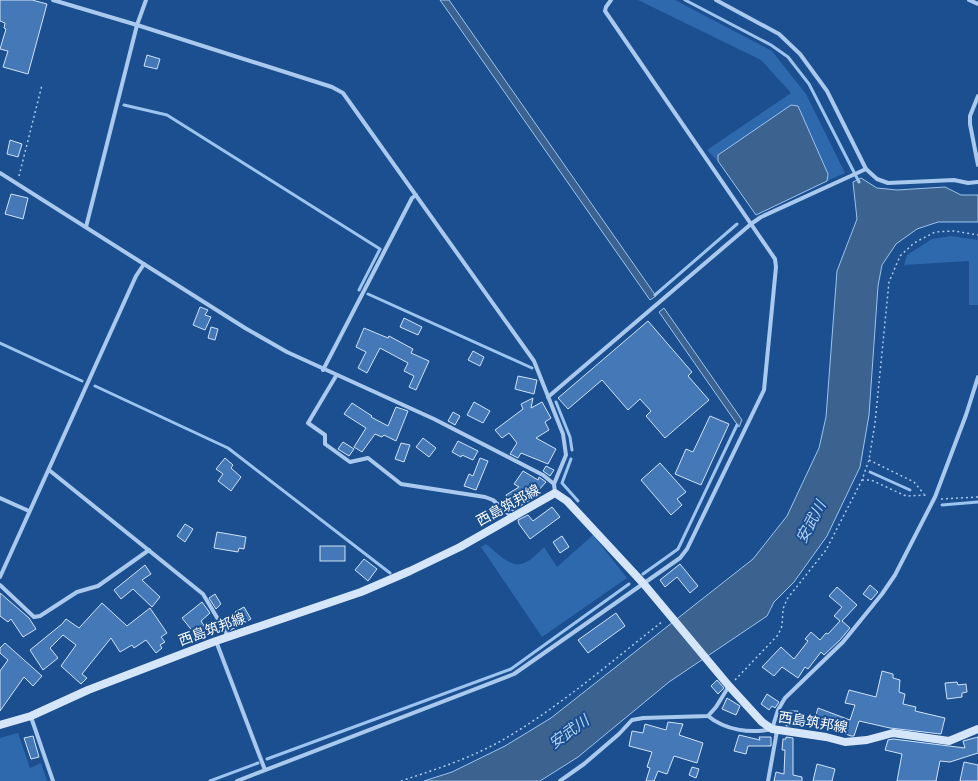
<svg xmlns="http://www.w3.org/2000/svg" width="978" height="781" viewBox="0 0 978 781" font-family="'Work Sans','Noto Sans JP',sans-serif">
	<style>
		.green { fill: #2e69ad }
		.water { fill: #3c6290; stroke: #9cc4f0 }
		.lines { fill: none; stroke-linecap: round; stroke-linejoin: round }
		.stream { stroke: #9cc4f0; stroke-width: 3 }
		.building { fill: #4478b7; stroke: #cfe3fa }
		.path { stroke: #a9c9ee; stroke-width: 1.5; stroke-dasharray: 2 3; stroke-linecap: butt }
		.street { stroke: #a9c9ee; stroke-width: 4 }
		.secondary { stroke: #d6e6fa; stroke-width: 8 }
		.labels { text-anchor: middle; stroke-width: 4; stroke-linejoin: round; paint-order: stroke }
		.street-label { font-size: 14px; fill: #fff; stroke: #1b4f8f }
		.water-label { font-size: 15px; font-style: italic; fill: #b5d3f5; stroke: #1b4f8f }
	</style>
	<rect width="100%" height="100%" fill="#1b4f8f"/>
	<!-- green -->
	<g class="green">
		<polygon points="638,0 675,0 772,51 806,94 845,173 827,181 828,174 798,106 792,105 718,155 718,161 707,150 791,93 761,60"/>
		<polygon points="951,236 978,240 978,305 969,305 969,261 904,265 907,255 932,239"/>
		<path d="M593,535L627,578L542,637L481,547L486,544C511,565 518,575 544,547L557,567Z"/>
		<polygon points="18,733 30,768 41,763 47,781 0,781 0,738"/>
	</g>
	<!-- water -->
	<g class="water">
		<polygon points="440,0 449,0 656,296 650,300"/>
		<polygon points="791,105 798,106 828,174 827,181 756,215 718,161 718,155"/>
		<polygon points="861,178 877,188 897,190 945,187 961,195 978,195 978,222 938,222 917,229 896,244 882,265 878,286 869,415 860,467 827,536 794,582 774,602 767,616 669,682 578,757 540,781 424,781 452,772 505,746 551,718 753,559 787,516 819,448 826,417 837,271 857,219 853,182"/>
		<polygon points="664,308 742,420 739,427 659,312"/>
	</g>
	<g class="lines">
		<!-- stream -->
		<g class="stream">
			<polyline points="685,0 771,45 788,57 809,84 859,182"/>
			<polyline points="124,105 167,115 380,249 359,290"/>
			<polyline points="368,294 532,368"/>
			<polyline points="655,295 737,224"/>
			<polyline points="0,343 82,381"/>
			<polyline points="95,386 228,448 390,573"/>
			<polyline points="556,402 570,437 572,450"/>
			<polyline points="571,459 562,483 578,501"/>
			<polyline points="870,472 910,490"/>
			<polyline points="942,505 978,502"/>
			<polyline points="643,574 678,549 737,425"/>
			<polyline points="267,759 511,669 629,584"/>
			<polyline points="210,781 258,763"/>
		</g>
	</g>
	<!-- building -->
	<g class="building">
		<polygon points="0,0 32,0 47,4 28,74 3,67 8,51 0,49 6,29 4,28 5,23 0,21"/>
		<polygon points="147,55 160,59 157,69 144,66"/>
		<polygon points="10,140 22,144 18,157 7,154"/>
		<polygon points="11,194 28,198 23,219 5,214"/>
		<polygon points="200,307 208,310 205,315 211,317 205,330 193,325"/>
		<polygon points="404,318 422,327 418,335 400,327"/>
		<polygon points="648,321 692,372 688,376 709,400 665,438 646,416 651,411 640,399 628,410 602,380 568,409 558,398"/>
		<polygon points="211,327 218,329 215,340 208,338"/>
		<polygon points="364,328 388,338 389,336 413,349 411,353 429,361 416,390 409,387 414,376 404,371 408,363 380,348 367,373 358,368 366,352 356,347"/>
		<polygon points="473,351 484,357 480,366 468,360"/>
		<polygon points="518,376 537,380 534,394 515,389"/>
		<polygon points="533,398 531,408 542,402 551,418 545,422 549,430 536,438 556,449 548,464 521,453 518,458 510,454 517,443 509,433 502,438 495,430 523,409 521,404"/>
		<polygon points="474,402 490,411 483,423 467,415"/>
		<polygon points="352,403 372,416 371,417 388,426 396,407 408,411 396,441 384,435 382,437 375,434 362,452 354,447 366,428 344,414"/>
		<polygon points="453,412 460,416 455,425 448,421"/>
		<polygon points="710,416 729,424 701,485 675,474 686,449 693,452"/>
		<polygon points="423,438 436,448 429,457 416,447"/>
		<polygon points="458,441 478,451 473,460 462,455 461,457 452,452"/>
		<polygon points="343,442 354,449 349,456 338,449"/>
		<polygon points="401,443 410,445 404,462 395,459"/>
		<polygon points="225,458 233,465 231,468 241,477 231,491 218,481 223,474 216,469"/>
		<polygon points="480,458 488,461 476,490 464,486 469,474 473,476"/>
		<polygon points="660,463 686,492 677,499 682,505 671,515 641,480"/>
		<polygon points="546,466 554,470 550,476 543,471"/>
		<polygon points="523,471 538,480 539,477 546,482 530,500 512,511 506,501 508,500 506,495 519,487 514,484"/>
		<polygon points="552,507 560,517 530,539 519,524 518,520 528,515 533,521"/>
		<polygon points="185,524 193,529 185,542 177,536"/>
		<polygon points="217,532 246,537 244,549 239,548 238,552 214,548"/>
		<polygon points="562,536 569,547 560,553 553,542"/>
		<rect x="320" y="546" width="25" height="15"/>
		<polygon points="364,559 377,569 368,581 355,570"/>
		<polygon points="680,564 698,586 690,593 677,577 665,587 660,580"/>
		<polygon points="145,565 151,574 142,580 160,597 152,607 133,589 121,599 114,590"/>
		<polygon points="870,585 878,592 871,600 863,594"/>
		<polygon points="837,587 857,605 842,621 850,628 840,640 824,655 821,652 808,669 805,667 798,678 782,667 774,676 762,667 781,647 794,659 808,641 805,639 811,632 820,640 826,633 828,634 840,621 834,616 842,607 829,596"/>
		<polygon points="0,593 29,618 36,629 23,637 11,619 8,622 0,616"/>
		<polygon points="215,594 221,604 216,609 209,598"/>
		<polygon points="202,602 210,613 201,621 207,630 198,638 182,618"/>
		<polygon points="102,603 127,626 150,608 167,633 161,637 165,642 160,645 162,648 156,653 146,640 134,648 132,645 120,652 111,638 82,674 87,678 81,684 61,666 76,645 63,635 50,648 58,658 43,670 30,650 62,624 66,619 79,628"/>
		<polygon points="244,607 251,619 229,631 226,626 238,618 235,612"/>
		<polygon points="616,613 625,626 588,653 578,640"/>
		<polygon points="5,643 42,676 33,686 24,677 0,711 0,671 8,660 0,653 0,648"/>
		<polygon points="882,671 893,674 893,678 900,680 899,692 905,694 903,704 916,707 915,711 945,718 941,734 890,728 859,721 854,736 851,736 814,722 818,708 850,720 855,705 845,703 849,690 876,697"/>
		<polygon points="717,680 724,688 718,694 711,686"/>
		<polygon points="957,682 958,685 966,684 967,692 962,693 962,697 947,699 945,683"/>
		<polygon points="767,694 779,702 775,708 772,706 769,710 761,704"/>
		<polygon points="727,698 740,706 736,715 722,709"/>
		<polygon points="786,711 798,711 798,725 786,726"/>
		<polygon points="668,722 683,724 679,735 703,743 697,763 674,756 667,774 658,771 654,781 646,781 650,768 647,767 652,752 629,746 632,731 643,733 645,724 666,730"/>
		<polygon points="739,735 760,740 759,737 771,737 771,746 748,746 746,754 734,751"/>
		<polygon points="33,736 39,757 31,759 24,738"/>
		<polygon points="786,737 793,738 793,775 802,777 802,781 774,781 776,772 784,774 785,750 782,750 783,739 786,739"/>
		<polygon points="978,737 978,753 950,762 940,761 936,781 897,781 902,754 885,750 888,740 893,739 965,748 963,741"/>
		<polygon points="964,762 978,765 978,781 960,781"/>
		<polygon points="817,764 835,769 832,781 813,781"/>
		<polygon points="692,767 699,769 696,778 689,775"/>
	</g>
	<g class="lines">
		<!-- path -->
		<g class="path">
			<polyline points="19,176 42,85"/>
			<polyline points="869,460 914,482 924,494"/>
			<polyline points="862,480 871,480 906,496 928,495"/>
			<polyline points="941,499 978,497"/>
			<polyline points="735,680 778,635 782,626 783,609 787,599 826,550 862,480 869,460 875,423 889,282 900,256 914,243 935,232 954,231 978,235"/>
			<path d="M401,781C434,770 468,759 499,742C556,710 612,661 663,621"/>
		</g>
		<!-- street -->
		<g class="street">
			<polyline points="53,0 137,25 332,87 343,93 534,361 563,434 566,455 554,484 555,493"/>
			<polyline points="716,0 779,34 800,54 827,91 866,169 877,179 888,183 954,180 968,183 978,182"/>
			<polyline points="969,0 978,4"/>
			<polyline points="978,96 970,116 970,124 978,165"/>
			<polyline points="0,173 245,328 287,352 434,419 543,475 554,484"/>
			<polyline points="86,227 137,25 146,0"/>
			<polyline points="323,370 412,198 416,195"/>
			<polyline points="336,376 308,423 325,435 325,444 350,462 368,458 401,484 485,497 493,500 512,517"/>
			<polyline points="548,397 751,224 761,217 866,169"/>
			<polyline points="49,470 203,594 228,636"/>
			<polyline points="0,498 29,511"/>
			<polyline points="0,577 136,276 144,264"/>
			<polyline points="0,585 34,617 40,616 77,592 98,586 149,550"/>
			<polyline points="216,641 265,770"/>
			<path d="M708,716C725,730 750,734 772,729L778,710L785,698L843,642L882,594L895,575L935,497L966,415L978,377"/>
			<polyline points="31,717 53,781"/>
			<polyline points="237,781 514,674 680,558 687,549 764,390 776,267 775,259 605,11 606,7 611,0"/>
			<polyline points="560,781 584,764 619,734 632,720 643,718 708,716 716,707 729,686"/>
			<polyline points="768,781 777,731"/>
		</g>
		<!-- secondary -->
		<polyline class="secondary" points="0,725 31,716 88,690 216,641 361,592 410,571 460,547 555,493 567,501 643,583 729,686 762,722 772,729 826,737 845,742 867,740 893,733 949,741 978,729"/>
	</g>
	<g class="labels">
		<!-- street labels -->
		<g class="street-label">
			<text transform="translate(508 505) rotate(-29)" y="5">西島筑邦線</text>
			<text transform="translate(212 629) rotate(-20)" y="5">西島筑邦線</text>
			<text transform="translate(813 722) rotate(9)" y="5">西島筑邦線</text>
		</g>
		<!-- water labels -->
		<g class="water-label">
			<text transform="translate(811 522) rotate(-62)" y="5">安武川</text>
			<text transform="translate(569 732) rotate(-36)" y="5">安武川</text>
		</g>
	</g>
</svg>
